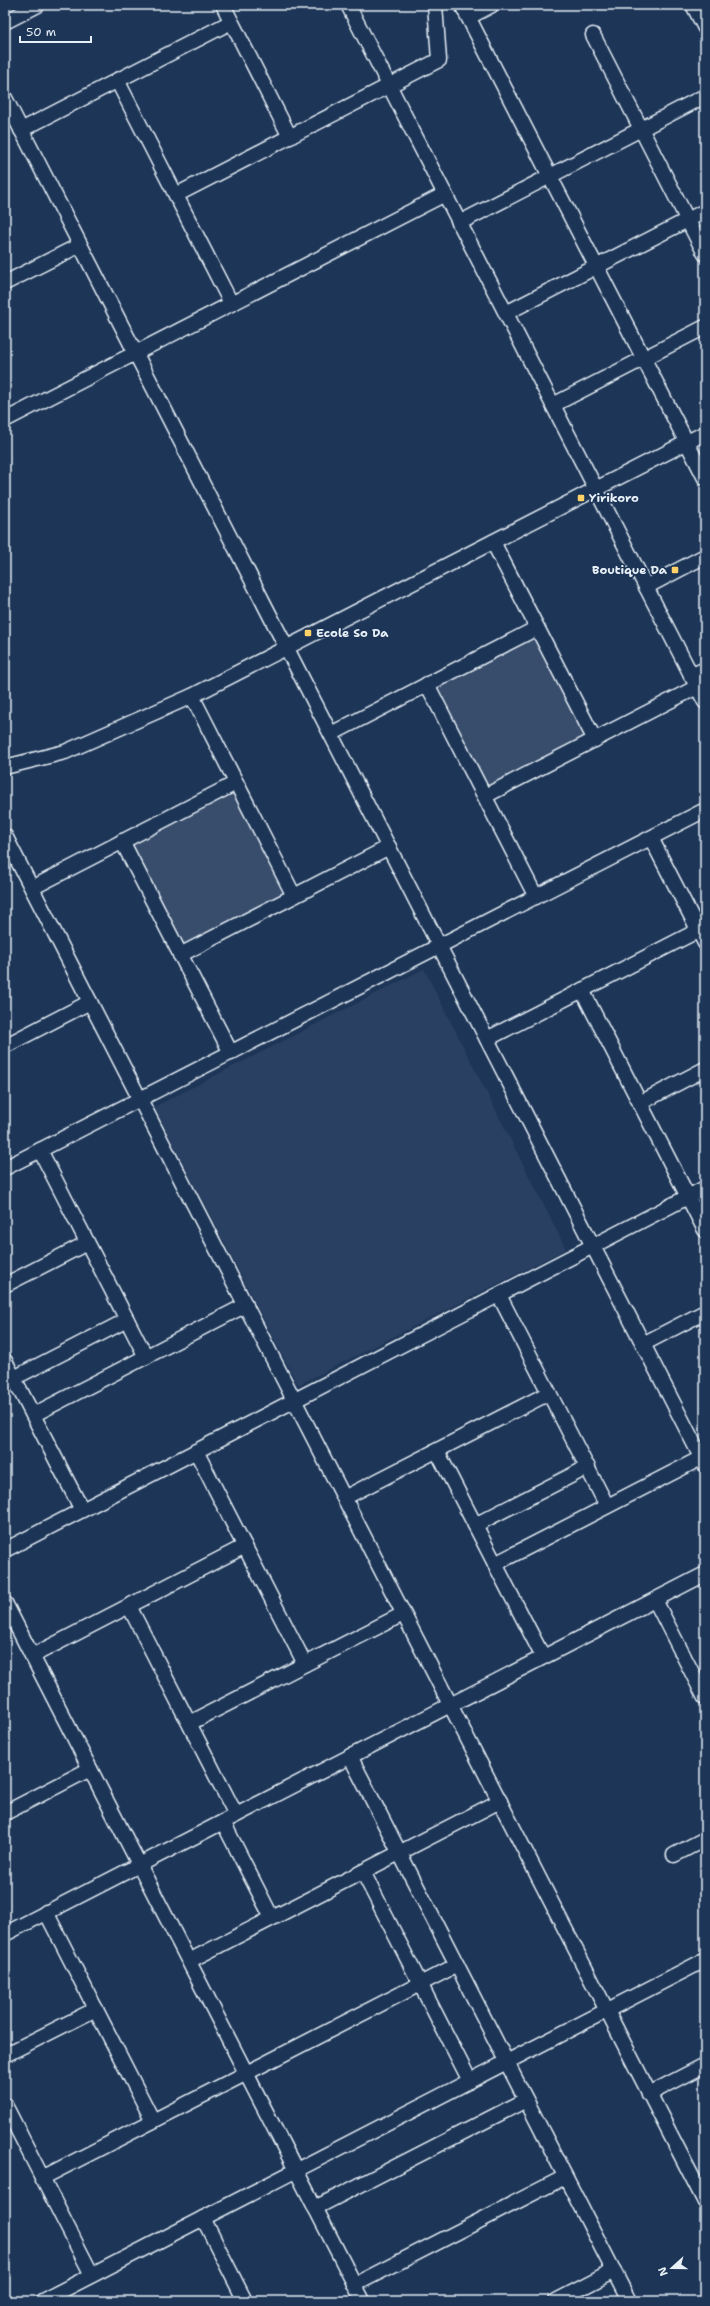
<svg xmlns="http://www.w3.org/2000/svg" width="710" height="2306" viewBox="0 0 710 2306" font-family="'Shantell Sans',sans-serif">
	<style>
		.built { fill: #2a4162 }
		.garden { fill: #374d6c; stroke: #909fb2 }
		.lines { fill: none; stroke-linecap: round; stroke-linejoin: round }
		.minor-casing { stroke: #e8f1f8; stroke-width: 17 }
		.minor { stroke: #1d3557; stroke-width: 14 }
		.poi-dot { fill: #ffd166; stroke: #1d3557; stroke-width: 1.5 }
		.labels { text-anchor: middle; stroke-width: 3.5; stroke-linejoin: round; paint-order: stroke }
		.poi-label { font-size: 12px; font-weight: bold; fill: #e8f1f8; stroke: #1d3557; text-anchor: start }
	</style>
	<rect width="100%" height="100%" fill="#1d3557"/>
	<filter id="ink" filterUnits="userSpaceOnUse"><feTurbulence type="fractalNoise" baseFrequency=".025" numOctaves="2"/><feDisplacementMap in="SourceGraphic" scale="8" xChannelSelector="R" yChannelSelector="G"/><feConvolveMatrix kernelMatrix="1 2 1 2 8 2 1 2 1" color-interpolation-filters="sRGB"/></filter>
	<g filter="url(#ink)">
		<!-- built -->
		<polygon class="built" points="424,969 566,1249 298,1385 154,1107"/>
		<!-- garden -->
		<g class="garden">
			<polygon points="538,632 590,736 484,790 432,686"/>
			<polygon points="235,788 287,892 181,946 128,842"/>
		</g>
		<g class="lines">
			<!-- minor casing -->
			<g class="minor-casing">
				<g id="minor">
					<polyline points="223,5 290,137"/>
					<polyline points="348,5 705,702"/>
					<polyline points="462,5 705,478"/>
					<polyline points="693,5 705,28"/>
					<polyline points="469,17 492,5"/>
					<polyline points="5,22 38,5"/>
					<polyline points="593,35 705,254"/>
					<polyline points="117,80 231,303"/>
					<polyline points="5,98 705,1465"/>
					<polyline points="21,130 231,22"/>
					<polyline points="176,195 439,60 435,5"/>
					<polyline points="459,223 705,96"/>
					<polyline points="5,283 80,245"/>
					<polyline points="506,313 705,211"/>
					<polyline points="553,405 705,327"/>
					<polyline points="5,420 445,194"/>
					<polyline points="493,542 595,740"/>
					<polyline points="646,587 705,556"/>
					<polyline points="691,676 705,669"/>
					<polyline points="427,684 536,897"/>
					<polyline points="192,696 294,896"/>
					<polyline points="331,734 537,628"/>
					<polyline points="5,767 65,752 192,696 705,433"/>
					<polyline points="485,796 697,687"/>
					<polyline points="5,836 705,2202"/>
					<polyline points="651,838 705,943"/>
					<polyline points="122,841 231,1053"/>
					<polyline points="32,888 236,783"/>
					<polyline points="180,955 389,847"/>
					<polyline points="582,990 705,1230"/>
					<polyline points="487,1039 699,930"/>
					<polyline points="5,1046 90,1002"/>
					<polyline points="640,1103 705,1069"/>
					<polyline points="40,1150 146,1357"/>
					<polyline points="5,1168 705,810"/>
					<polyline points="5,1285 87,1243"/>
					<polyline points="499,1295 607,1506"/>
					<polyline points="643,1344 705,1312"/>
					<polyline points="5,1361 82,1510"/>
					<polyline points="14,1378 127,1320"/>
					<polyline points="33,1415 246,1305"/>
					<polyline points="196,1451 305,1664"/>
					<polyline points="437,1451 543,1657"/>
					<polyline points="344,1498 549,1393"/>
					<polyline points="475,1525 588,1467"/>
					<polyline points="5,1550 705,1188"/>
					<polyline points="495,1564 701,1458"/>
					<polyline points="655,1600 705,1698"/>
					<polyline points="5,1603 363,2301"/>
					<polyline points="129,1606 236,1815"/>
					<polyline points="32,1656 245,1546"/>
					<polyline points="190,1723 403,1614"/>
					<polyline points="350,1756 629,2301"/>
					<polyline points="5,1813 90,1769"/>
					<polyline points="223,1822 272,1918"/>
					<polyline points="674,1855 705,1839"/>
					<polyline points="363,1872 470,2081"/>
					<polyline points="46,1912 153,2121"/>
					<polyline points="5,1934 705,1574"/>
					<polyline points="189,1961 500,1801"/>
					<polyline points="5,2055 96,2009"/>
					<polyline points="649,2094 705,2065"/>
					<polyline points="5,2105 92,2275"/>
					<polyline points="42,2178 457,1965"/>
					<polyline points="315,2208 526,2100"/>
					<polyline points="203,2218 245,2301"/>
					<polyline points="354,2285 565,2177"/>
					<polyline points="42,2301 705,1960"/>
					<polyline points="556,2301 614,2271"/>
				</g>
			</g>
			<!-- minor -->
			<use href="#minor" class="minor"/>
		</g>
	</g>
	<!-- markers -->
	<g class="poi-dot">
		<rect x="577" y="494" width="8" height="8" rx="2"/>
		<rect x="671" y="566" width="8" height="8" rx="2"/>
		<rect x="304" y="629" width="8" height="8" rx="2"/>
	</g>
	<g class="labels">
		<!-- poi labels -->
		<g class="poi-label">
			<text x="589" y="502">Yirikoro</text>
			<text x="667" y="574" text-anchor="end">Boutique Da</text>
			<text x="316" y="637">Ecole So Da</text>
		</g>
	</g>
	<!-- margin -->
	<rect width="710" height="2306" fill="none" stroke="#1d3557" stroke-width="20"/>
	<rect x="10" y="10" width="690" height="2286" fill="none" stroke="#e8f1f8" stroke-width="1.5" filter="url(#ink)"/>
	<!-- north arrow -->
	<g transform="translate(672 2268) rotate(249)" stroke="#1d3557" stroke-width="3" paint-order="stroke">
	<path d="M0-3L7 15L0 10L-7 15Z" fill="#e8f1f8"/>
	<text y="-6" font-size="11" font-weight="bold" text-anchor="middle" fill="#e8f1f8">N</text>
	</g>
	<!-- scale -->
	<path d="M20 36v6h71v-6" fill="none" stroke="#e8f1f8" stroke-width="2"/>
	<text x="26" y="36" font-size="12" fill="#e8f1f8" stroke="#1d3557" stroke-width="3" paint-order="stroke">50 m</text>
</svg>
